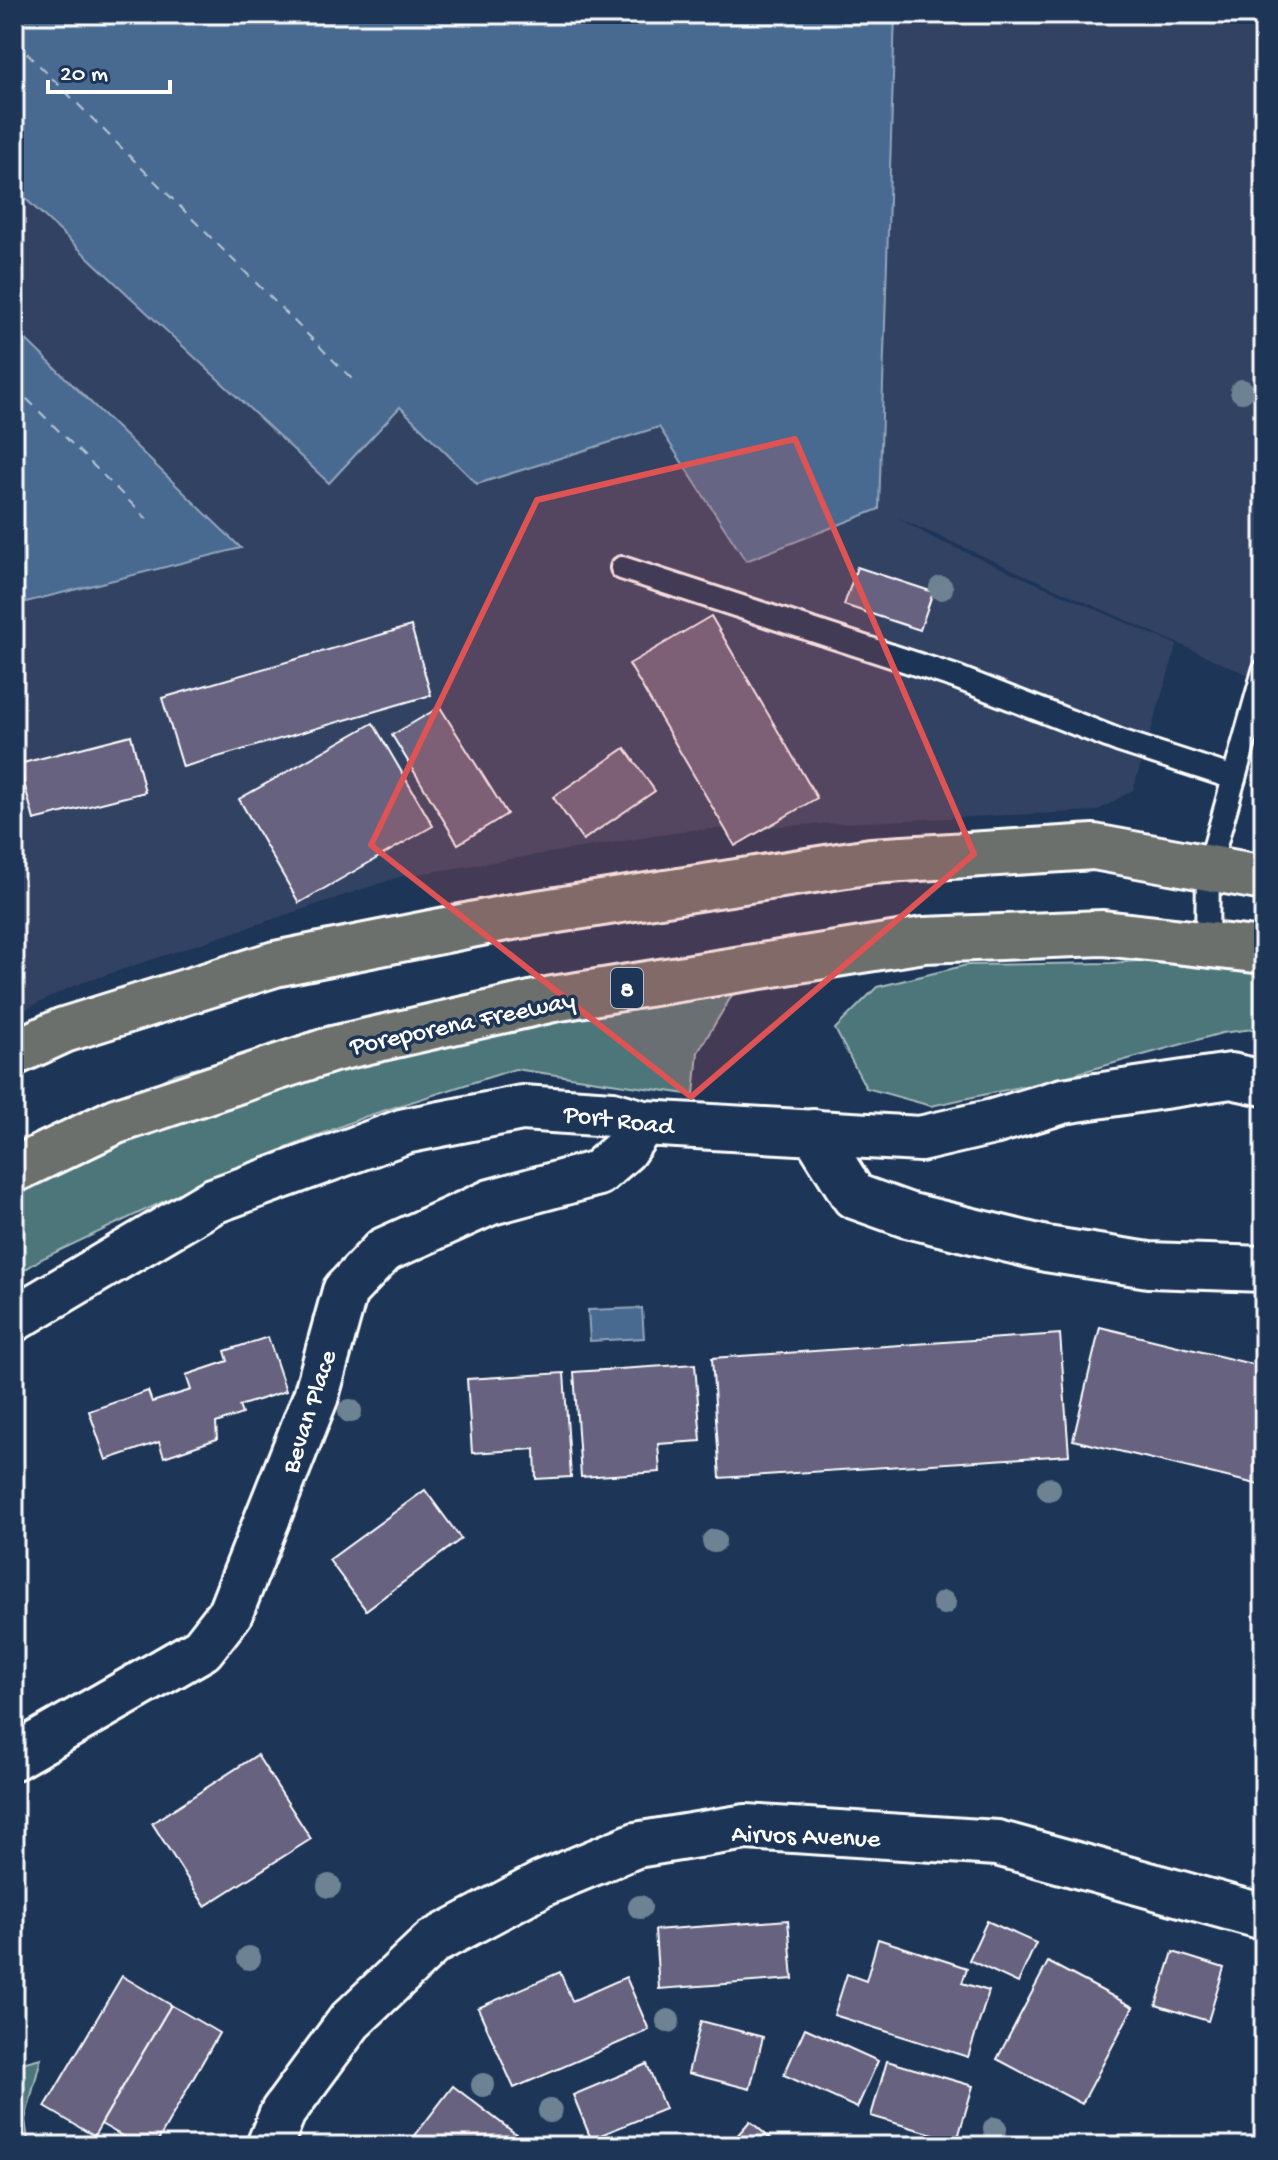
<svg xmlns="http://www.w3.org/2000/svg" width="1278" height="2160" viewBox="0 0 1278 2160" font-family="'Gochi Hand',sans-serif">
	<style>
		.built { fill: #334263 }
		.green { fill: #4e767a; stroke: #a6babc; stroke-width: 2 }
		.water { fill: #496b90; stroke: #92a6bc; stroke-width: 2 }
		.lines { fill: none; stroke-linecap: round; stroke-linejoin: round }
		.ferry { stroke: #b6c4d3; stroke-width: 2; stroke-dasharray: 10 8; stroke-linecap: butt }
		.building { fill: #66627f; stroke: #fff; stroke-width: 2 }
		.lane-casing { stroke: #fff; stroke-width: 28 }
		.street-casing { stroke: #fff; stroke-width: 50 }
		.highway-casing { stroke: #fff; stroke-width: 50 }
		.lane { stroke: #1d3557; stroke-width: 22 }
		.street { stroke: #1d3557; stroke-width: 44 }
		.highway { stroke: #6c706d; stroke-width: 44 }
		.tree { fill: #6d8292 }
		.marked { fill: #de5353; fill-opacity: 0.2; stroke: #de5353; stroke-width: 6; stroke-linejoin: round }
		.labels { text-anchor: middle; stroke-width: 7; stroke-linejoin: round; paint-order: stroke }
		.shield { fill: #1d3557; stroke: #bbc2cd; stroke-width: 2 }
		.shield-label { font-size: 24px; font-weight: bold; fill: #fff }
		.street-label { font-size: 26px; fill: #fff; stroke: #1d3557 }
	</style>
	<rect width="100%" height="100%" fill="#1d3557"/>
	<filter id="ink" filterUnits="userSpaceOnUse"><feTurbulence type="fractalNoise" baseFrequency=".0125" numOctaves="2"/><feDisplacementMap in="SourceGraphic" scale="16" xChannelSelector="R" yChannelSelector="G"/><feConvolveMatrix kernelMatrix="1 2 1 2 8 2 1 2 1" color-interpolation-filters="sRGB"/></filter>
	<g filter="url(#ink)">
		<!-- built -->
		<polygon class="built" points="895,14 1264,14 1264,682 896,517 935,539 1177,645 1133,790 1097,811 692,830 399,877 73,986 14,1015 14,605 240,548 14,328 14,188 329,482 400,407 477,484 659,427 879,509"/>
		<!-- green -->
		<g class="green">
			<polygon points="1223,954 1264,960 1264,1032 1253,1029 1222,1033 1057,1079 931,1106 866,1088 835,1029 877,987 967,965 1112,963"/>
			<polygon points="734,992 698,1052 694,1095 515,1069 364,1117 224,1173 41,1259 14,1277 14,1154 175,1074 374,1020"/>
			<polygon points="41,2058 25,2120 29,2146 14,2146 14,2065"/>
		</g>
		<!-- water -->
		<g class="water">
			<polygon points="14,14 895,14 879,509 746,561 659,427 477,484 400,407 329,483 14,188"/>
			<polygon points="14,328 241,548 14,605"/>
			<polygon points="642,1308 644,1338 590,1341 588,1310"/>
		</g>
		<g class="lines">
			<!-- ferry -->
			<g class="ferry">
				<polyline points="14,40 356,383"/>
				<polyline points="14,386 147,519"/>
			</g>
		</g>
		<!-- building -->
		<g class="building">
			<polygon points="857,567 933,592 920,630 844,605"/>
			<polygon points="711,616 817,798 735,846 629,664"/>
			<polygon points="411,626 431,695 183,767 162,698"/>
			<polygon points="440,707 507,814 458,844 392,735"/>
			<polygon points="373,723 433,826 299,903 239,799"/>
			<polygon points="131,735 145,792 34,820 19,764"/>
			<polygon points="625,748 655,791 583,840 553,797"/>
			<polygon points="1100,1327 1264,1367 1264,1486 1073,1440"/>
			<polygon points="1060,1334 1069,1455 720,1478 712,1358"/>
			<polygon points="268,1337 286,1391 239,1406 242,1414 216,1423 217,1439 164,1457 159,1442 106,1460 89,1411 148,1391 152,1402 191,1390 186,1375 228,1361 225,1351"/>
			<polygon points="695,1364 701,1441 658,1444 660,1472 581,1477 574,1372"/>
			<polygon points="564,1373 571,1477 536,1479 535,1449 472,1453 467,1379"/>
			<polygon points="425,1490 461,1539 366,1610 329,1560"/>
			<polygon points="257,1755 311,1839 205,1906 152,1823"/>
			<polygon points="788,1920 793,1979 659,1989 655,1930"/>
			<polygon points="987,1921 1036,1943 1018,1983 969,1960"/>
			<polygon points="878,1939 967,1968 962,1983 989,1991 968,2057 834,2015 847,1974 866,1981"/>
			<polygon points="1173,1952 1224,1968 1208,2021 1156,2005"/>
			<polygon points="1048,1962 1133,2007 1082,2104 997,2059"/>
			<polygon points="560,1972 572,2001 626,1977 649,2030 514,2088 478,2008"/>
			<polygon points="122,1976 171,2005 94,2136 45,2107"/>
			<polygon points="171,2005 219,2033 155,2146 140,2146 101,2124"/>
			<polygon points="701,2021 763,2037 750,2089 688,2073"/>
			<polygon points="805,2028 878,2061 857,2108 784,2075"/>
			<polygon points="887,2061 973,2086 957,2141 871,2116"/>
			<polygon points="647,2064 665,2109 591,2139 573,2095"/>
			<polygon points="453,2086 517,2135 508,2146 407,2146"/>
			<polygon points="750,2121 779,2146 728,2146"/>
			<polygon points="1169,2136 1191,2146 1164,2146"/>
		</g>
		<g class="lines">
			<!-- lane casing -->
			<g class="lane-casing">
				<g id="lane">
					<polyline points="622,568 956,677 1120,741 1234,778"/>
					<polyline points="1207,943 1208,871 1264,671"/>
				</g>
			</g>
			<!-- street casing -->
			<g class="street-casing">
				<g id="street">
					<polyline points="814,1132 854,1196 907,1215 1046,1249 1149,1265 1264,1269"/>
					<polyline points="14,1319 213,1201 405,1131 522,1108 612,1114 643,1123 920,1139 993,1122 1063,1101 1231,1076 1264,1083"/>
					<polyline points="14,1757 202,1649 230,1613 316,1396 345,1291 384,1250 491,1202 598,1173 624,1150 643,1123"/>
					<polyline points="269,2146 283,2112 350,2021 433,1942 542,1884 636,1845 746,1827 997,1843 1264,1917"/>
				</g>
			</g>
			<!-- highway casing -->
			<g class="highway-casing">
				<g id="highway">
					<polyline points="14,1053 64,1030 275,964 506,918 871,861 1094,847 1264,878"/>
					<polyline points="14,1170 116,1121 333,1049 553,999 924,940 1103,933 1264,951"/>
				</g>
			</g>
			<!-- lane -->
			<use href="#lane" class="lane"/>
			<!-- street -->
			<use href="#street" class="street"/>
			<!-- highway -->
			<use href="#highway" class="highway"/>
		</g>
		<!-- trees -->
		<g class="tree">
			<circle cx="1242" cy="391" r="12"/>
			<circle cx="941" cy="588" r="12"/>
			<circle cx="350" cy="1411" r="12"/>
			<circle cx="1049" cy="1489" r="12"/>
			<circle cx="714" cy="1541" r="12"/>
			<circle cx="944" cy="1603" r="12"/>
			<circle cx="329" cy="1886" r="12"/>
			<circle cx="640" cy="1907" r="12"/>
			<circle cx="249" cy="1958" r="12"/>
			<circle cx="668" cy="2021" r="12"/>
			<circle cx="483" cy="2085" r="12"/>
			<circle cx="550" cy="2111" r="12"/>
			<circle cx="995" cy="2129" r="12"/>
		</g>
	</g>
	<!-- marked area -->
	<path class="marked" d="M795,439L974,854L691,1097L371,845L537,500Z"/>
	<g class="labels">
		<!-- shield labels -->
		<rect class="shield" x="611" y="968" width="32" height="40" rx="6"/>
		<g class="shield-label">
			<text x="627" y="996">8</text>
		</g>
		<!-- street labels -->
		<g class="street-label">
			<text transform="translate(462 1021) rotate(-12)" y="9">Poreporena Freeway</text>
			<text transform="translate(619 1118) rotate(7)" y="9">Port Road</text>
			<text transform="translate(307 1411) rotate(-72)" y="9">Bevan Place</text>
			<text transform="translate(806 1834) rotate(2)" y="9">Airvos Avenue</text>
		</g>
	</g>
	<!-- margin -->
	<rect width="1278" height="2160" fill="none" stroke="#1d3557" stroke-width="48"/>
	<rect x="24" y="24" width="1230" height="2112" fill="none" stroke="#fff" stroke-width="3" filter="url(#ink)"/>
	<!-- scale -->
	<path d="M48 80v12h122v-12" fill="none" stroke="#ffffff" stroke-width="4"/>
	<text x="60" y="80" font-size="24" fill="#ffffff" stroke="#1d3557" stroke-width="6" paint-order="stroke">20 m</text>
</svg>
